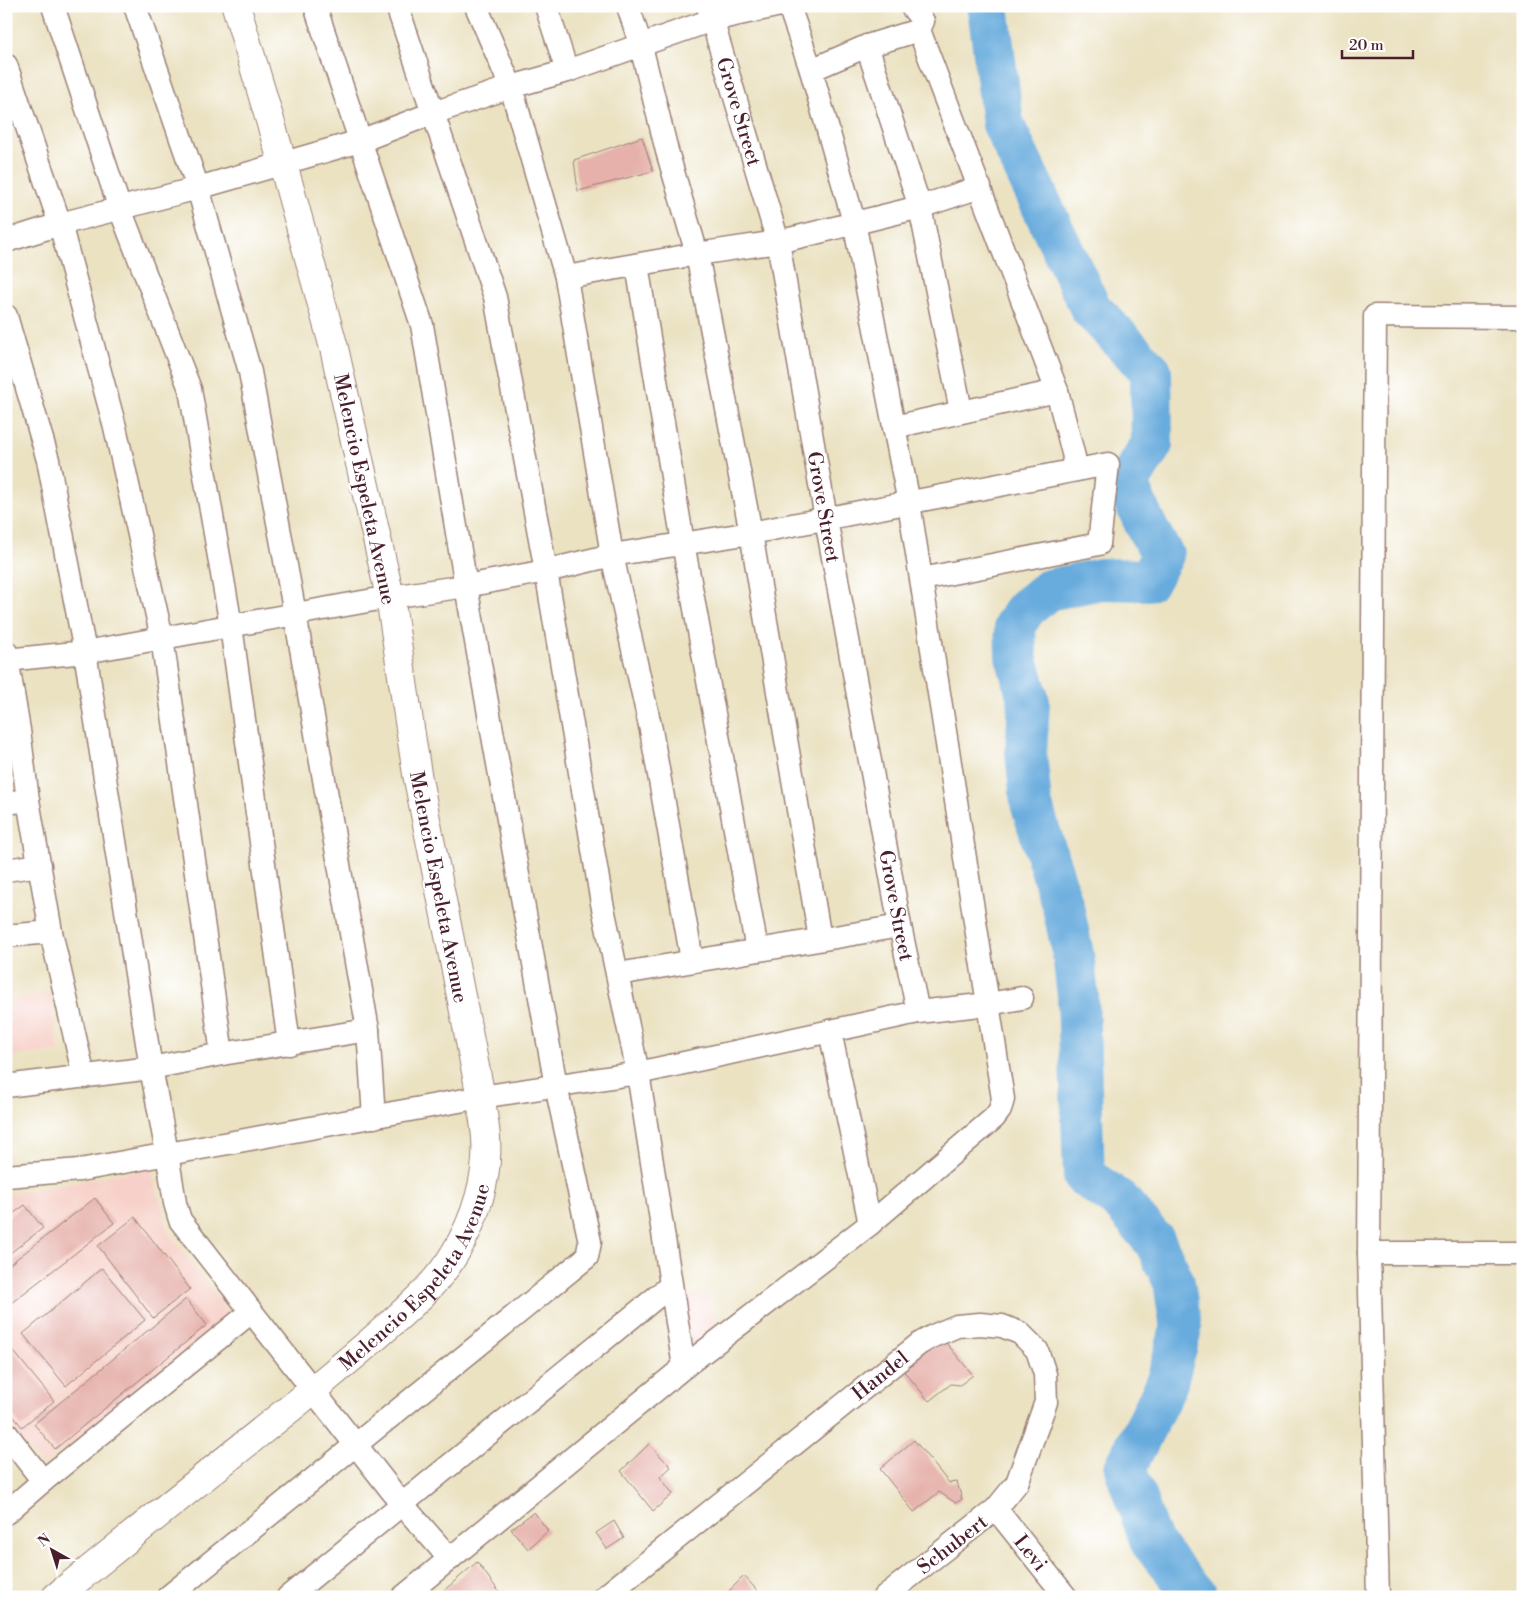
<svg xmlns="http://www.w3.org/2000/svg" width="1529" height="1603" viewBox="0 0 1529 1603" font-family="'Libre Bodoni',serif">
	<style>
		.built { fill: #f7d1c9 }
		.lines { fill: none; stroke-linecap: round; stroke-linejoin: round }
		.river { stroke: #68abdd; stroke-width: 42 }
		.building { fill: #e6b1aa }
		.minor-casing { stroke: #9a8076; stroke-width: 25 }
		.tertiary-casing { stroke: #9a8076; stroke-width: 30 }
		.minor { stroke: #fff; stroke-width: 22 }
		.tertiary { stroke: #fff; stroke-width: 28 }
		.labels { text-anchor: middle; stroke-width: 4.5; stroke-linejoin: round; paint-order: stroke }
		.street-label { font-size: 20px; fill: #4a1f2b; stroke: #fff }
	</style>
	<rect width="100%" height="100%" fill="#fff"/>
	<filter id="ink" filterUnits="userSpaceOnUse"><feTurbulence type="fractalNoise" baseFrequency=".02" numOctaves="2"/><feDisplacementMap in="SourceGraphic" scale="10" xChannelSelector="R" yChannelSelector="G"/><feConvolveMatrix kernelMatrix="1 2 1 2 8 2 1 2 1" color-interpolation-filters="sRGB"/></filter>
	<filter id="wash" filterUnits="userSpaceOnUse"><feTurbulence type="fractalNoise" baseFrequency=".0096" numOctaves="4" result="noise"/><feDisplacementMap in="SourceGraphic" scale="20" xChannelSelector="R" yChannelSelector="G"/><feGaussianBlur stdDeviation="1.12" result="paint"/><feColorMatrix in="noise" values="0 0 0 0 0 0 0 0 0 0 0 0 0 0 0 0 0 1.4 0 .05"/><feComposite in="paint" operator="in"/></filter>
	<g filter="url(#wash)">
		<rect width="100%" height="100%" fill="#ebe2c2"/>
		<!-- built -->
		<g class="built">
			<polygon points="50,992 59,1051 6,1057 6,1002"/>
			<polygon points="151,1168 168,1232 231,1315 43,1466 6,1423 6,1195"/>
			<polygon points="707,1292 717,1335 690,1354 682,1296"/>
		</g>
		<g class="lines">
			<!-- river -->
			<polyline class="river" points="988,6 1003,124 1091,309 1151,371 1152,444 1127,484 1148,530 1163,555 1149,580 1101,579 1049,590 1026,608 1015,624 1016,656 1029,702 1026,753 1031,803 1063,907 1073,954 1078,996 1084,1176 1119,1200 1155,1242 1174,1282 1181,1329 1166,1385 1125,1468 1151,1542 1197,1597"/>
		</g>
		<g id="blocks">
			<!-- building -->
			<g class="building">
				<polygon points="642,137 653,171 578,191 574,160"/>
				<polygon points="95,1198 114,1223 6,1307 6,1267"/>
				<polygon points="25,1205 43,1228 6,1256 6,1219"/>
				<polygon points="135,1217 190,1289 153,1318 98,1246"/>
				<polygon points="102,1268 145,1320 66,1386 23,1334"/>
				<polygon points="186,1299 207,1325 55,1449 34,1424"/>
				<polygon points="942,1338 973,1375 960,1385 951,1384 929,1401 892,1357"/>
				<polygon points="6,1342 54,1401 22,1427 6,1407"/>
				<polygon points="914,1440 949,1483 957,1482 962,1499 956,1503 939,1492 914,1512 880,1469"/>
				<polygon points="649,1444 671,1467 660,1477 673,1494 653,1511 621,1471"/>
				<polygon points="534,1512 548,1531 528,1549 511,1529"/>
				<polygon points="614,1521 624,1538 607,1549 596,1533"/>
				<polygon points="477,1562 503,1597 446,1597 441,1593"/>
				<polygon points="744,1576 763,1597 723,1597"/>
			</g>
		</g>
	</g>
	<g filter="url(#ink)">
		<use href="#blocks" fill-opacity="0" stroke="#9a8076" stroke-width="1"/>
		<g class="lines">
			<!-- minor casing -->
			<g class="minor-casing">
				<g id="minor">
					<polyline points="53,6 120,209 190,389 231,626 289,1044"/>
					<polyline points="135,6 198,188 250,372 295,614 368,1030 374,1117"/>
					<polyline points="397,6 495,297 546,571 602,903 638,1073 684,1367"/>
					<polyline points="476,6 511,87 566,277 612,555 651,730 692,960"/>
					<polyline points="546,6 567,71"/>
					<polyline points="628,6 641,46 667,151 697,254 751,533 820,939"/>
					<path id="s1" d="M708,6L778,242L826,519L900,926L918,1012"/>
					<polyline points="911,6 923,21 919,30 1057,391 1074,457 1072,470"/>
					<polyline points="867,46 920,207 961,411"/>
					<polyline points="6,65 60,224 115,427 162,638 222,1054"/>
					<polyline points="811,70 867,46 919,30"/>
					<polyline points="6,241 60,224 198,188 360,141 433,113 511,87 567,71 712,20 776,6"/>
					<polyline points="637,265 683,543 757,950"/>
					<polyline points="566,277 697,254 778,242 920,207 980,187"/>
					<polyline points="6,316 48,460 85,652 151,1068 167,1153 175,1203 180,1220 402,1504 450,1559"/>
					<polyline points="894,427 1057,391"/>
					<polyline points="6,652 19,730 28,800 51,932 84,1077"/>
					<polyline points="6,660 85,652 390,597 466,586 546,571 612,555 751,533 1108,464 1099,544 922,579"/>
					<polyline points="6,803 28,800"/>
					<polyline points="6,870 40,865"/>
					<polyline points="6,936 51,932"/>
					<polyline points="618,974 900,926"/>
					<polyline points="830,1031 870,1224"/>
					<polyline points="6,1086 151,1068 222,1054 368,1030"/>
					<polyline points="6,1176 80,1170 481,1097 638,1073 918,1012 989,1004 1022,998"/>
					<polyline points="1369,1253 1523,1253"/>
					<polyline points="6,1433 43,1481"/>
					<path id="s2" d="M996,1509L1066,1597"/>
					<polyline points="6,1513 43,1481 251,1312"/>
					<path d="M168,1597C307,1483 448,1371 587,1257L590,1242L556,1086L466,586L422,325L315,6"/>
					<polyline points="288,1597 670,1286"/>
					<polyline points="403,1597 684,1367 870,1224 994,1118 1000,1110 1003,1099 909,503 854,222 811,70 789,6"/>
					<path id="s3" d="M604,1597L919,1344L933,1336L957,1326L980,1324L1002,1326L1020,1333L1037,1350L1045,1374L1046,1402L1017,1483L996,1509L884,1597"/>
					<polyline points="1378,1597 1369,1253 1375,316 1523,317"/>
				</g>
			</g>
			<!-- tertiary casing -->
			<g class="tertiary-casing">
				<g id="tertiary">
					<path id="s4" d="M56,1597C136,1532 216,1467 297,1403C330,1376 363,1349 395,1320C417,1300 440,1279 455,1253C475,1220 489,1177 486,1138C485,1124 482,1111 481,1097L417,774L390,597L334,348L283,164L236,6"/>
				</g>
			</g>
			<!-- minor -->
			<use href="#minor" class="minor"/>
			<!-- tertiary -->
			<use href="#tertiary" class="tertiary"/>
		</g>
	</g>
	<g class="labels">
		<!-- street labels -->
		<g class="street-label">
			<text dy="7" stroke="none"><textPath href="#s1" startOffset="110">Grove Street</textPath></text>
			<text transform="translate(365 489) rotate(78)" y="7">Melencio Espeleta Avenue</text>
			<text dy="7" stroke="none"><textPath href="#s1" startOffset="515">Grove Street</textPath></text>
			<text transform="translate(439 887) rotate(79)" y="7">Melencio Espeleta Avenue</text>
			<text dy="7" stroke="none"><textPath href="#s1" startOffset="920">Grove Street</textPath></text>
			<text dy="7" stroke="none"><textPath href="#s4" startOffset="485">Melencio Espeleta Avenue</textPath></text>
			<text dy="7" stroke="none"><textPath href="#s3" startOffset="354">Handel</textPath></text>
			<text transform="translate(952 1544) rotate(-38)" y="7">Schubert</text>
			<text dy="7" stroke="none"><textPath href="#s2" startOffset="56">Levi</textPath></text>
		</g>
	</g>
	<!-- margin -->
	<rect width="1529" height="1603" fill="none" stroke="#fff" stroke-width="25"/>
	<!-- north arrow -->
	<g transform="translate(52 1550) rotate(321)" stroke="#ffffff" stroke-width="4" paint-order="stroke">
	<path d="M0-4L9 19L0 12L-9 19Z" fill="#4a1f2b"/>
	<text y="-8" font-size="14" font-weight="bold" text-anchor="middle" fill="#4a1f2b">N</text>
	</g>
	<!-- scale -->
	<path d="M1342 50v8h71v-8" fill="none" stroke="#4a1f2b" stroke-width="2.5"/>
	<text x="1349" y="50" font-size="15" fill="#4a1f2b" stroke="#ffffff" stroke-width="4" paint-order="stroke">20 m</text>
</svg>
